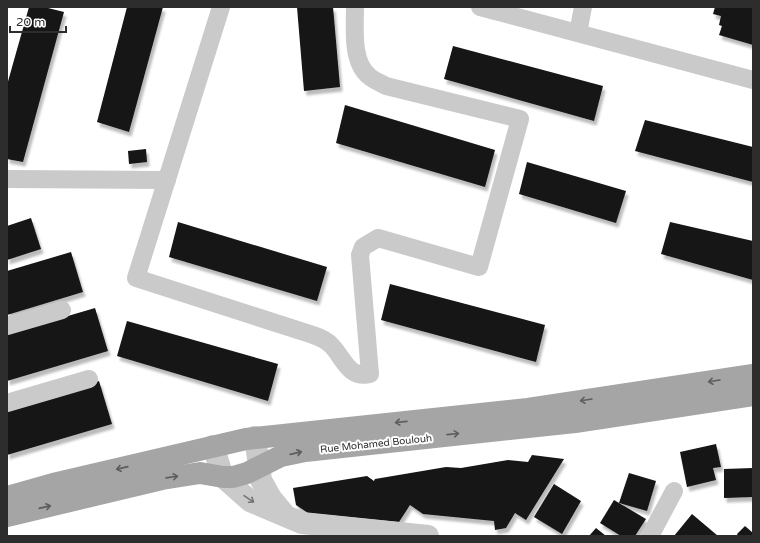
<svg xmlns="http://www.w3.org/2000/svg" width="760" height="543" viewBox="0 0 760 543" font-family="'Varela Round',sans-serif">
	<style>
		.building { fill: #141414; filter: url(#shadow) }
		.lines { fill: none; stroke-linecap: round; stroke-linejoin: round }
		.minor { stroke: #cacaca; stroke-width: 18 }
		.tertiary { stroke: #cacaca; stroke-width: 22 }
		.primary { stroke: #a5a5a5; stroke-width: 22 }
		.oneway { stroke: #5d5d5d }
		.oneway2 { stroke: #747474 }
		.labels { text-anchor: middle; stroke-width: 4; stroke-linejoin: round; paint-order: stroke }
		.street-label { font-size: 10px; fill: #2d2d2d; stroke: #fff }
	</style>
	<defs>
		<filter id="shadow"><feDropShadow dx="2.5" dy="4.5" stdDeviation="1" flood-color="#0004"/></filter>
	</defs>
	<rect width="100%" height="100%" fill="#fff"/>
	<!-- building -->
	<g class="building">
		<polygon points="29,7 44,7 64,12 23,162 7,159 7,85"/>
		<polygon points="127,7 163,7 129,132 97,122"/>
		<polygon points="297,7 333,7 340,87 304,91"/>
		<polygon points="715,7 753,7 753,45 719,35 722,26 719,25 721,16 713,14"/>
		<polygon points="453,46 603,86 594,121 444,79"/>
		<polygon points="345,105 495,150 485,187 336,143"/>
		<polygon points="645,120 753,147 753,182 635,151"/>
		<polygon points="146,149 147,162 129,164 128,151"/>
		<polygon points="527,162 626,191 616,223 519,194"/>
		<polygon points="31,218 41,249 7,260 7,226"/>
		<polygon points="178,222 327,267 317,301 169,257"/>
		<polygon points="670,222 753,241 753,280 661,254"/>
		<polygon points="71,252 83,292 7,315 7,271"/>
		<polygon points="390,284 545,325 536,362 381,320"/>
		<polygon points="95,308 108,351 7,381 7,334"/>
		<polygon points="127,321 278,364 268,401 117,356"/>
		<polygon points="99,381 112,424 7,455 7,408"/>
		<polygon points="716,444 721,467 713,468 716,480 687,487 680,452"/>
		<polygon points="532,455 564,459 526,520 515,513 506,528 495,530 494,521 423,514 410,505 399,522 308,513 296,505 293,488 367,476 374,481 375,479 446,467 461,468 508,460 528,462"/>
		<polygon points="753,468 753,497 724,498 724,469"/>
		<polygon points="629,473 656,481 647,511 619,503"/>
		<polygon points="554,484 581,501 562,534 534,517"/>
		<polygon points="614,500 646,519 635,536 621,536 600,523"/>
		<polygon points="692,514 718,536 674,536"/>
		<polygon points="745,526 753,533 753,536 738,536 737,534"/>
		<polygon points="596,528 606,536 589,536"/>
	</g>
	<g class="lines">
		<!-- minor -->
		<g class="minor">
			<path d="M221,7L136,278L307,333C316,336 326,339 332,346C344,359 349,379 370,374L360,255L363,247L378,238L479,267L520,119L386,86C381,83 375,81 370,77C351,63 355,28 355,7"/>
			<polyline points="480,7 753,80"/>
			<polyline points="578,33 583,7"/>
			<polyline points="7,179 167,180"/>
			<polyline points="7,326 62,310"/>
			<polyline points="7,403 89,379"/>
			<polyline points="650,536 674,491"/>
		</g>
		<!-- tertiary -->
		<g class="tertiary">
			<polyline points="255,437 261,480 271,498 285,515"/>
			<polyline points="213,446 223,477 250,501 302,523 428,536"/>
		</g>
		<!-- primary -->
		<g class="primary">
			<polyline points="7,497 53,484 246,439 528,409 753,375"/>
			<polyline points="7,516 162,479 200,473 223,477 233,477 247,473 281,456 305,451 575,422 753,395"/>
		</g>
	</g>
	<!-- one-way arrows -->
	<defs><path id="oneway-shaft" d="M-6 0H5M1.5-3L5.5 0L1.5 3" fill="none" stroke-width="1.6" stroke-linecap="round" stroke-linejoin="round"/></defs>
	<g class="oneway">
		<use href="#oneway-shaft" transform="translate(714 381) rotate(171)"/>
		<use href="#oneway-shaft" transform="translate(586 400) rotate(171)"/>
		<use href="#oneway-shaft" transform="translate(401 422) rotate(174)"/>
		<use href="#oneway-shaft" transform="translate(453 434) rotate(-6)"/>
		<use href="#oneway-shaft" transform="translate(296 453) rotate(-13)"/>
		<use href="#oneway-shaft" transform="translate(122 468) rotate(167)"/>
		<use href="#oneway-shaft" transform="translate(172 477) rotate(-8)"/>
		<use href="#oneway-shaft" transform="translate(45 507) rotate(-13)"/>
	</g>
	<use class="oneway2" href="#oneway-shaft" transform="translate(249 499) rotate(34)"/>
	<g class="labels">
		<!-- street labels -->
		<g class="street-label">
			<text transform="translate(376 443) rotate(-6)" y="4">Rue Mohamed Boulouh</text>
		</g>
	</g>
	<!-- border -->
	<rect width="760" height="543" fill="none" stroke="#2d2d2d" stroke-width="16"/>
	<!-- scale -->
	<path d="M10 26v6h56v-6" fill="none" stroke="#2d2d2d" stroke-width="2"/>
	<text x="16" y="26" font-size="12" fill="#2d2d2d" stroke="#ffffff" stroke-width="3" paint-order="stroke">20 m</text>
</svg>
